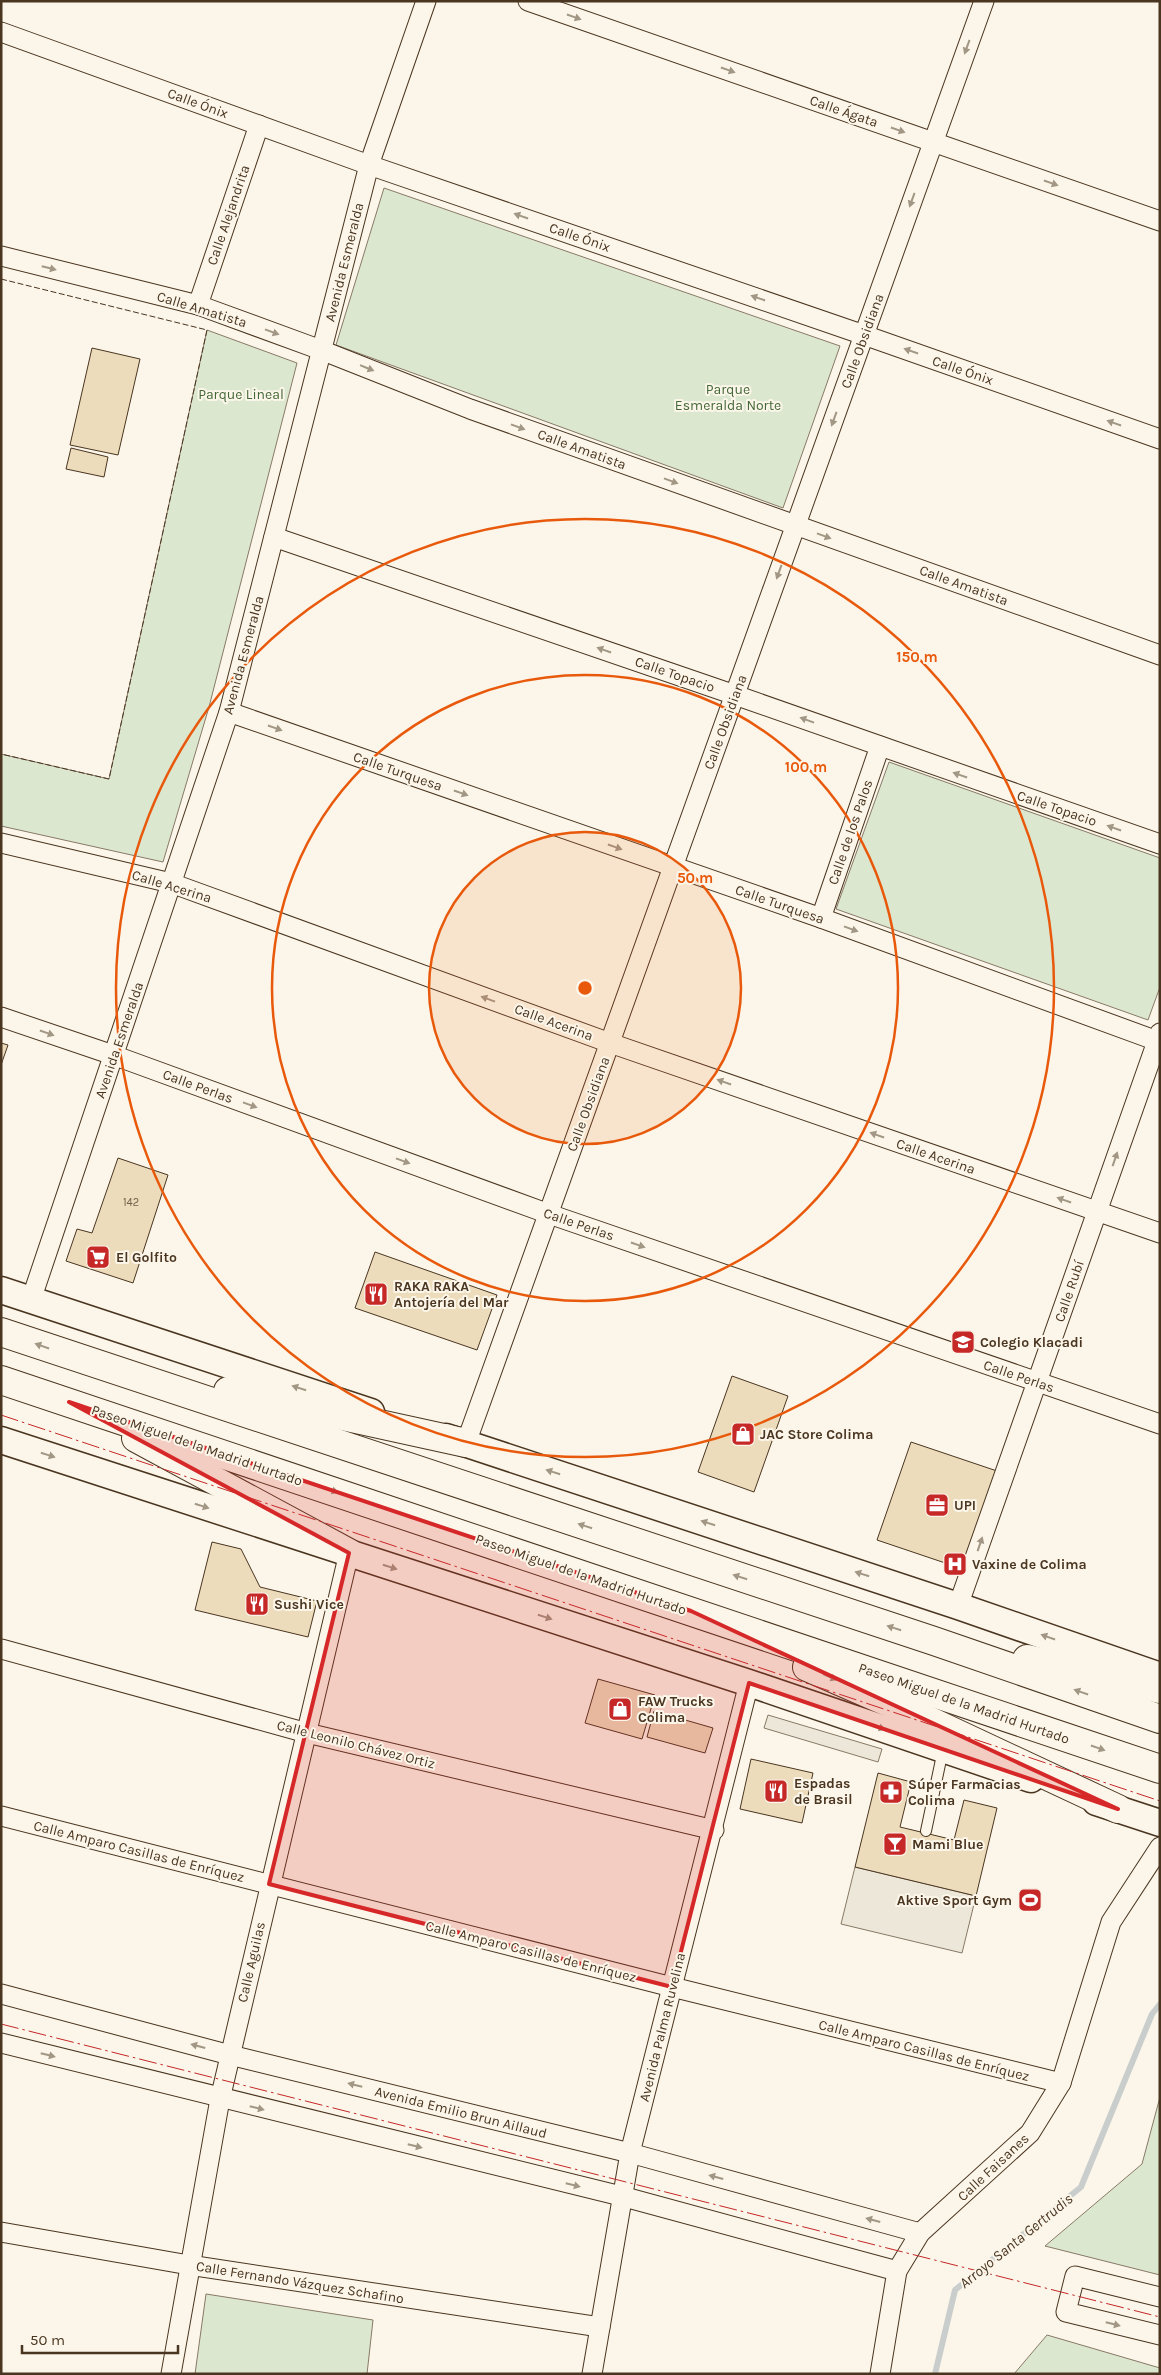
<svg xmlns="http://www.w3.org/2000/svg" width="1161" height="2375" viewBox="0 0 1161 2375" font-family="Karla,sans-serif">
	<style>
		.green { fill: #dce7d0; stroke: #887966 }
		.parking { fill: #ede7d9; stroke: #887966 }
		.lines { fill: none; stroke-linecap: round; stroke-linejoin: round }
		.stream { stroke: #c9cecd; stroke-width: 6 }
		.building { fill: #ecdcbc; stroke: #4a3520 }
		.lane-casing { stroke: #4a3520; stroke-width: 12 }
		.street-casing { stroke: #4a3520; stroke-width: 21 }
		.secondary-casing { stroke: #4a3520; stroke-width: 29 }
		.highway-casing { stroke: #4a3520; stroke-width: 30 }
		.lane { stroke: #fbf6e9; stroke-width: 10 }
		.street { stroke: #fbf6e9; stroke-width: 19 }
		.secondary { stroke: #fbf6e9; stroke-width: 26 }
		.highway { stroke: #fbf6e9; stroke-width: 28 }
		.fence { stroke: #4a3520; stroke-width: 1; stroke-dasharray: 6 2.5; stroke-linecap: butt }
		.power { stroke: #c62828; stroke-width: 1; stroke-dasharray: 18 4 2.5 4; stroke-linecap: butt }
		.oneway { fill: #a29684 }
		.marked { fill: #d62828; fill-opacity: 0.2; stroke: #d62828; stroke-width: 4; stroke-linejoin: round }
		.ring { fill: none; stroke: #e8590c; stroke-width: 2.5 }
		.labels { text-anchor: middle; stroke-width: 4; stroke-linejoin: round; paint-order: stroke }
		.number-label { font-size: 11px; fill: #725f47 }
		.street-label { font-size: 14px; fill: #4a3520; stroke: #fbf6e9 }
		.park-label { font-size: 14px; fill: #436837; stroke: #fbf6e9 }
		.poi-label { font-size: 14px; font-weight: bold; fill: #4a3520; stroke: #fbf6e9; text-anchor: start }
		.water-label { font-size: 15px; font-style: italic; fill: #4a3520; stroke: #fbf6e9 }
		.centre { fill: #e8590c; stroke: #fbf6e9; stroke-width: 2.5 }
		.ring-label { font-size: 15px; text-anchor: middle; font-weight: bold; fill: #e8590c; stroke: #fbf6e9; stroke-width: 4; stroke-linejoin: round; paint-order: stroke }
	</style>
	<rect width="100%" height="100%" fill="#fbf6e9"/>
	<!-- green -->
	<g class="green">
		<polygon points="384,188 840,346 783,508 336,345"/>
		<polygon points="207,330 297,363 209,707 163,862 1,826 1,754 109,779"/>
		<polygon points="889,762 1160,858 1160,987 1148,1020 836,909"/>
		<polygon points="1160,2097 1160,2275 1045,2246 1142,2164"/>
		<polygon points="206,2294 373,2320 367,2374 195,2374"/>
		<polygon points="1047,2335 1160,2368 1160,2374 1014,2374"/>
	</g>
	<!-- parking -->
	<g class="parking">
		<polygon points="768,1715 882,1749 878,1762 764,1728"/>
		<polygon points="855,1867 976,1896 962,1953 841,1924"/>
	</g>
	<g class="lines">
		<!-- stream -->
		<polyline class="stream" points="935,2374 955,2290 1081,2187 1152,2014 1160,2004"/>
	</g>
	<!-- building -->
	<g class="building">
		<polygon points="92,348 140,359 118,455 70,445"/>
		<polygon points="71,448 108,457 104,477 66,469"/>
		<polygon points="1,1043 8,1045 1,1065"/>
		<polygon points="118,1158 168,1175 133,1283 66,1261 77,1229 92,1233"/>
		<polygon points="375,1252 497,1295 477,1350 355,1308"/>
		<polygon points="732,1376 788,1396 754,1492 698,1472"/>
		<polygon points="911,1442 997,1471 963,1569 877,1540"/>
		<polygon points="212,1542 241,1549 260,1587 317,1601 308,1637 195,1610"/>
		<polygon points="598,1679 655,1695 642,1739 585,1723"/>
		<polygon points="654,1711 713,1728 705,1753 647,1737"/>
		<polygon points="751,1759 813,1773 802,1823 740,1809"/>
		<polygon points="878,1773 911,1782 900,1827 954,1840 964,1800 997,1808 976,1896 855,1867"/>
	</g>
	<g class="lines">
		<!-- lane casing -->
		<g class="lane-casing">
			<polyline id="lane" points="926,1831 943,1750"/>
		</g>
		<!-- street casing -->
		<g class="street-casing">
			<g id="street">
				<polyline points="528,1 1160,221"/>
				<polyline points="1,32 369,165 864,335 1160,439"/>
				<polyline points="1,256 198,305 321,350 470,409 1160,655"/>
				<polyline points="198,305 259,125"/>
				<polyline points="274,537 735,695 1160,844"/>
				<polyline points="229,712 821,918 1160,1042"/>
				<polyline points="1,843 171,883 610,1043 1160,1233"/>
				<polyline points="821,918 880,746"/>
				<polyline points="1,1017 113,1055 549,1214 1160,1424"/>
				<polyline points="31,1300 229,712 369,165 426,1"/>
				<polyline points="466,1443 984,1"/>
				<polyline points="958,1606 1160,1033"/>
				<polyline points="1,1649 307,1733 714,1830"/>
				<polyline points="1,1816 672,1987 1061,2083"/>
				<polyline points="1,1994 230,2055 630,2153 920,2233"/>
				<polyline points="1,2043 621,2196 897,2271"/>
				<polyline points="1,2232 189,2265 600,2327"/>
				<polyline points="1160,2297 1075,2276 1066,2312 1160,2335"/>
				<polyline points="171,2374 220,2099 349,1553"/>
				<polyline points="592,2374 630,2153 749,1683"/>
				<polyline points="880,2374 897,2271 920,2233 1030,2133 1061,2083 1111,1922 1160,1847"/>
			</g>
		</g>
		<!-- secondary casing -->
		<g class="secondary-casing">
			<g id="secondary">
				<polyline points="1,1290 371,1412"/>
				<polyline points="446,1437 958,1606 1160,1676"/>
				<polyline points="1,1440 749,1683 1031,1779"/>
				<polyline points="1096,1802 1160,1823"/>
			</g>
		</g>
		<!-- highway casing -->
		<g class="highway-casing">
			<g id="highway">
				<polyline points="1,1332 934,1641 1160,1719"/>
				<polyline points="1,1380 1160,1769"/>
				<polyline points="228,1391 466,1443"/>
				<polyline points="136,1438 349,1553"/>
				<polyline points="1027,1659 1160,1689"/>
				<polyline points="807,1667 915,1714 1118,1809"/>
			</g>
		</g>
		<!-- lane -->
		<use href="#lane" class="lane"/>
		<!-- street -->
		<use href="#street" class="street"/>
		<!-- secondary -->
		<use href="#secondary" class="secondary"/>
		<!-- highway -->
		<use href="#highway" class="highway"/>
		<!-- fence -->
		<polyline class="fence" points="1,279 207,330 109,779 1,754"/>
		<!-- power -->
		<g class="power">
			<polyline points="1,1415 1160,1801"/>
			<polyline points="1,2024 1160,2317"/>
		</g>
	</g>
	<!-- one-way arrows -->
	<defs><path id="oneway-solid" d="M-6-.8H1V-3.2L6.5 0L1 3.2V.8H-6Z" transform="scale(1.25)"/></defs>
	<g class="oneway">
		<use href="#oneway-solid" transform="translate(574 17) rotate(19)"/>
		<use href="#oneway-solid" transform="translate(967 47) rotate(110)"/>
		<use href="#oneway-solid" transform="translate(728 70) rotate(19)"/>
		<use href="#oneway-solid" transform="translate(898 130) rotate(19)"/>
		<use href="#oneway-solid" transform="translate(1051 183) rotate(19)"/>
		<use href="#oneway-solid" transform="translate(912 200) rotate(110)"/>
		<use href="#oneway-solid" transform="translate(521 216) rotate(-161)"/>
		<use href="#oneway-solid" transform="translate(49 268) rotate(14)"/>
		<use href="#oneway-solid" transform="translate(758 298) rotate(-161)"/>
		<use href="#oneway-solid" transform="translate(272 332) rotate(20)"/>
		<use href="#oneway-solid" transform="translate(911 351) rotate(-161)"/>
		<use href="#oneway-solid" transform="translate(367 368) rotate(22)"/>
		<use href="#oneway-solid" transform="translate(834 419) rotate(110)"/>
		<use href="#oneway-solid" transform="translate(1114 423) rotate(-161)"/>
		<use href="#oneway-solid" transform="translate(518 427) rotate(20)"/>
		<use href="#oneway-solid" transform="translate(671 481) rotate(20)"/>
		<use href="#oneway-solid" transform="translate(824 536) rotate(20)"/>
		<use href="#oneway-solid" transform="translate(779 572) rotate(110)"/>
		<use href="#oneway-solid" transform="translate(604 650) rotate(-161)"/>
		<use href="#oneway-solid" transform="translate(807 720) rotate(-160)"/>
		<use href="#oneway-solid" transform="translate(275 728) rotate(19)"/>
		<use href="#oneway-solid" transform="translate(960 775) rotate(-161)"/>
		<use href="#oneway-solid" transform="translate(461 793) rotate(19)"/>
		<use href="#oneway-solid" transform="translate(1114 828) rotate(-161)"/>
		<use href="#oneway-solid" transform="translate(615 847) rotate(19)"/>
		<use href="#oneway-solid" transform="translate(851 929) rotate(20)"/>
		<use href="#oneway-solid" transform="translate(488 999) rotate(-160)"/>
		<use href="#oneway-solid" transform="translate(47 1033) rotate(19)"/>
		<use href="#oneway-solid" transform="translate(724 1082) rotate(-161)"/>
		<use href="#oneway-solid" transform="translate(250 1105) rotate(20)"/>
		<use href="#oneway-solid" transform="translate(877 1135) rotate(-161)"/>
		<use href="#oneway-solid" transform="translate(1115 1159) rotate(-71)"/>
		<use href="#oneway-solid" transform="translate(403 1161) rotate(20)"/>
		<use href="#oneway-solid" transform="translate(1064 1200) rotate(-161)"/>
		<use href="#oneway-solid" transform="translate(638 1245) rotate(19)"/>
		<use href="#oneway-solid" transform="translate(42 1346) rotate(-161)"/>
		<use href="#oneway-solid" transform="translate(299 1388) rotate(-162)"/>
		<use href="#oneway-solid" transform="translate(48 1455) rotate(18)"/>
		<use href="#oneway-solid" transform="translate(553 1472) rotate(-162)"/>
		<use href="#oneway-solid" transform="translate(331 1490) rotate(19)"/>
		<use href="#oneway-solid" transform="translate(202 1506) rotate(18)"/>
		<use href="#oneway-solid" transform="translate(708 1523) rotate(-162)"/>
		<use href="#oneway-solid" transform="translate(585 1526) rotate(-162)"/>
		<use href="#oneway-solid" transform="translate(980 1544) rotate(-71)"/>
		<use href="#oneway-solid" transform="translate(390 1567) rotate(18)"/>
		<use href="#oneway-solid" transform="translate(862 1574) rotate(-162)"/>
		<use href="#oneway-solid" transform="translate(740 1577) rotate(-162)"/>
		<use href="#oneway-solid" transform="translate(545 1617) rotate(18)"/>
		<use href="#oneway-solid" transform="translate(894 1628) rotate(-162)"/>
		<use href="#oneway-solid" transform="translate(1048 1637) rotate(-161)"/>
		<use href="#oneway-solid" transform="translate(830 1677) rotate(23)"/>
		<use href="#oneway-solid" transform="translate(1081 1692) rotate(-161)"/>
		<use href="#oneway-solid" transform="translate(878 1727) rotate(19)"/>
		<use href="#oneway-solid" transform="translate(1098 1748) rotate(19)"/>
		<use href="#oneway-solid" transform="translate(198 2046) rotate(-165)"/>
		<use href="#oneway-solid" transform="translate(48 2055) rotate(14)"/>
		<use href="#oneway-solid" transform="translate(355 2085) rotate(-166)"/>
		<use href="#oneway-solid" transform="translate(257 2108) rotate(14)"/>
		<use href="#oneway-solid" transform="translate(415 2146) rotate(14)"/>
		<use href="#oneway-solid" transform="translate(716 2177) rotate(-165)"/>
		<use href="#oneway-solid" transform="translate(573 2185) rotate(14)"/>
		<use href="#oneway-solid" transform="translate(873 2220) rotate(-165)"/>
		<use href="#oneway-solid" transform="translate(1113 2324) rotate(14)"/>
	</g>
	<!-- marked area -->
	<path class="marked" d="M69,1402L691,1611L1118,1809L749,1683L672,1987L269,1884L349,1553Z"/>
	<!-- distance rings -->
	<circle cx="585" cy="988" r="156" fill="#e8590c" fill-opacity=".12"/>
	<g class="ring">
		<circle cx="585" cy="988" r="156"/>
		<circle cx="585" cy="988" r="313"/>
		<circle cx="585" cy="988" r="469"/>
	</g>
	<!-- icons -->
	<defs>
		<g id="supermarket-square" transform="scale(1.25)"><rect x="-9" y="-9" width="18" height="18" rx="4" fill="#c62828" stroke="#fbf6e9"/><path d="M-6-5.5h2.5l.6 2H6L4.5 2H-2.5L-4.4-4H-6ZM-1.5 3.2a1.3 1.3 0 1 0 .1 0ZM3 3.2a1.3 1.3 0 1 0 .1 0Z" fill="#fff"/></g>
		<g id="restaurant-square" transform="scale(1.25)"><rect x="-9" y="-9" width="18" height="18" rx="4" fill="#c62828" stroke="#fbf6e9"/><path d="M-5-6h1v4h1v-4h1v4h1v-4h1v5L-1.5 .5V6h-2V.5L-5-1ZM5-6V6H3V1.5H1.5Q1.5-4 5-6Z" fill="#fff"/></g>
		<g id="school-square" transform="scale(1.25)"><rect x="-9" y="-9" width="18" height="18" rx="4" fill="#c62828" stroke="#fbf6e9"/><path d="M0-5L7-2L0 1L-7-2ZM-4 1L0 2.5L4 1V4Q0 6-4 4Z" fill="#fff"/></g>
		<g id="shop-square" transform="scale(1.25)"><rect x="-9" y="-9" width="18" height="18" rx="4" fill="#c62828" stroke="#fbf6e9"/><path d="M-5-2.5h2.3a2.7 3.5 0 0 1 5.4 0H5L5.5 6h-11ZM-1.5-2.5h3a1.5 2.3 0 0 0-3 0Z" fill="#fff"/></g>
		<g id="office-square" transform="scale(1.25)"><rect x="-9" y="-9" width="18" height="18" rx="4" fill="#c62828" stroke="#fbf6e9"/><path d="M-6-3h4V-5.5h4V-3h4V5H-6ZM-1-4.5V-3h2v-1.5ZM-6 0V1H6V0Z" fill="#fff"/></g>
		<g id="hospital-square" transform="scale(1.25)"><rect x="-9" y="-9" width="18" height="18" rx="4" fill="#c62828" stroke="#fbf6e9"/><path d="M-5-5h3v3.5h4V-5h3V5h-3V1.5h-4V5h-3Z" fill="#fff"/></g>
		<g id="pharmacy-square" transform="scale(1.25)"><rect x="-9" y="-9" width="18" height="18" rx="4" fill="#c62828" stroke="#fbf6e9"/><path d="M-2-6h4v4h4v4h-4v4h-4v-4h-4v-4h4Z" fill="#fff"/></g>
		<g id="bar-square" transform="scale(1.25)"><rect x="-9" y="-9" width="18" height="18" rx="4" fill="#c62828" stroke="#fbf6e9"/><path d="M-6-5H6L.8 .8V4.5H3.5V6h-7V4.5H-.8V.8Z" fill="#fff"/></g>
		<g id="stadium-square" transform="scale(1.25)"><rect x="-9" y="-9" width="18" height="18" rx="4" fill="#c62828" stroke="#fbf6e9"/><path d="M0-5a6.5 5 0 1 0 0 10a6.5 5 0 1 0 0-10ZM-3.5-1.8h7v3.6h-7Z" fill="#fff"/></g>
	</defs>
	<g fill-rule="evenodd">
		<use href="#supermarket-square" x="98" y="1257"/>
		<use href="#restaurant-square" x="376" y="1294"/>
		<use href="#school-square" x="963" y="1342"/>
		<use href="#shop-square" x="743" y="1434"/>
		<use href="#office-square" x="937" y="1505"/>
		<use href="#hospital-square" x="955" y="1564"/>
		<use href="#restaurant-square" x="257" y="1604"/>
		<use href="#shop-square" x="620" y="1709"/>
		<use href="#restaurant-square" x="776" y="1791"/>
		<use href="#pharmacy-square" x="891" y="1792"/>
		<use href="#bar-square" x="895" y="1844"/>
		<use href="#stadium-square" x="1030" y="1900"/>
	</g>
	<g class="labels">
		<!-- number labels -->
		<g class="number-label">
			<text x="131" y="1206">142</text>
		</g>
		<!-- street labels -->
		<g class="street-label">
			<text transform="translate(198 103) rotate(20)" y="5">Calle Ónix</text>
			<text transform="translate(844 111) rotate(19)" y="5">Calle Ágata</text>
			<text transform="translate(228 215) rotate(-71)" y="5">Calle Alejandrita</text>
			<text transform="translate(580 237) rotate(19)" y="5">Calle Ónix</text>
			<text transform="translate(344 262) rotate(-76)" y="5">Avenida Esmeralda</text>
			<text transform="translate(202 309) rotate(17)" y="5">Calle Amatista</text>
			<text transform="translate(862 341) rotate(-70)" y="5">Calle Obsidiana</text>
			<text transform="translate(963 370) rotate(19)" y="5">Calle Ónix</text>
			<text transform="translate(582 449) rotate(20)" y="5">Calle Amatista</text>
			<text transform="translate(964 585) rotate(20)" y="5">Calle Amatista</text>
			<text transform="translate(243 655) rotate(-75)" y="5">Avenida Esmeralda</text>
			<text transform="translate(675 674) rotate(19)" y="5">Calle Topacio</text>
			<text transform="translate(725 722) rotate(-70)" y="5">Calle Obsidiana</text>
			<text transform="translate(398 771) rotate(19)" y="5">Calle Turquesa</text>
			<text transform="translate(1057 808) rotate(19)" y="5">Calle Topacio</text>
			<text transform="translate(850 832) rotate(-71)" y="5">Calle de los Palos</text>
			<text transform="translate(172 886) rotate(17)" y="5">Calle Acerina</text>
			<text transform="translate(780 904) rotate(19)" y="5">Calle Turquesa</text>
			<text transform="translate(554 1022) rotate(20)" y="5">Calle Acerina</text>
			<text transform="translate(119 1040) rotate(-71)" y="5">Avenida Esmeralda</text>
			<text transform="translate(198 1086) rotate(20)" y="5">Calle Perlas</text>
			<text transform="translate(588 1104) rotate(-70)" y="5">Calle Obsidiana</text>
			<text transform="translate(936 1156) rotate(19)" y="5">Calle Acerina</text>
			<text transform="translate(579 1224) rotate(19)" y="5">Calle Perlas</text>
			<text transform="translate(1069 1291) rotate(-71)" y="5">Calle Rubí</text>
			<text transform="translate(1019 1376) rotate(19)" y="5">Calle Perlas</text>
			<text transform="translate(197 1445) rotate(19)" y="5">Paseo Miguel de la Madrid Hurtado</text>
			<text transform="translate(581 1574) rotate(19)" y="5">Paseo Miguel de la Madrid Hurtado</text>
			<text transform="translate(964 1703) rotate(19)" y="5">Paseo Miguel de la Madrid Hurtado</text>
			<text transform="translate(356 1744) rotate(14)" y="5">Calle Leonilo Chávez Ortiz</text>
			<text transform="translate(139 1851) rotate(14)" y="5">Calle Amparo Casillas de Enríquez</text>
			<text transform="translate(531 1951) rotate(14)" y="5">Calle Amparo Casillas de Enríquez</text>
			<text transform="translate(251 1962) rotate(-77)" y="5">Calle Aguilas</text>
			<text transform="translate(662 2027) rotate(-76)" y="5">Avenida Palma Ruvelina</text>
			<text transform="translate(924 2050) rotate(14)" y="5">Calle Amparo Casillas de Enríquez</text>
			<text transform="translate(461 2112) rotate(14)" y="5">Avenida Emilio Brun Aillaud</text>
			<text transform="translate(993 2167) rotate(-43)" y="5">Calle Faisanes</text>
			<text transform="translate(300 2282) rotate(9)" y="5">Calle Fernando Vázquez Schafino</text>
		</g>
		<!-- park labels -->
		<g class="park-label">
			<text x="728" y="394">Parque<tspan x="728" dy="16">Esmeralda Norte</tspan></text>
			<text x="241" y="399">Parque Lineal</text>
		</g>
		<!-- poi labels -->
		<g class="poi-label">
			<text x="116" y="1262">El Golfito</text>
			<text x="394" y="1291">RAKA RAKA<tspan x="394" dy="16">Antojería del Mar</tspan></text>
			<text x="980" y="1347">Colegio Klacadi</text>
			<text x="760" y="1439">JAC Store Colima</text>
			<text x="954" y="1510">UPI</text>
			<text x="972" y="1569">Vaxine de Colima</text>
			<text x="274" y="1609">Sushi Vice</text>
			<text x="638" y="1706">FAW Trucks<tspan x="638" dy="16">Colima</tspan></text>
			<text x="794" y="1788">Espadas<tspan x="794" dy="16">de Brasil</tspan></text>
			<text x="908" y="1789">Súper Farmacias<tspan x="908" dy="16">Colima</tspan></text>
			<text x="912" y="1849">Mami Blue</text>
			<text x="1012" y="1905" text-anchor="end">Aktive Sport Gym</text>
		</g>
		<!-- water labels -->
		<g class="water-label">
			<text transform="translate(1016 2241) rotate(-39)" y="5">Arroyo Santa Gertrudis</text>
		</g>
	</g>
	<circle cx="585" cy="988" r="8" class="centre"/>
	<g class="ring-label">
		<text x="917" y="662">150 m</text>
		<text x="806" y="772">100 m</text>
		<text x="695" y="883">50 m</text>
	</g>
	<!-- border -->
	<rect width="1161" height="2375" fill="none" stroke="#4a3520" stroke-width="5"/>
	<!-- scale -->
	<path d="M22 2345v8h156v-8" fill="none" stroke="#4a3520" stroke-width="2.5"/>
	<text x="30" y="2345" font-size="15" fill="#4a3520" stroke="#fbf6e9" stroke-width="4" paint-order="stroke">50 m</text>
</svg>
